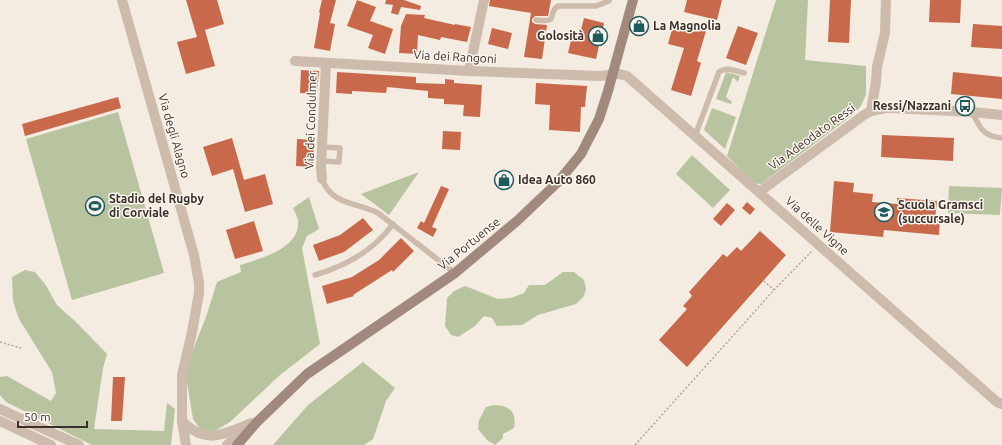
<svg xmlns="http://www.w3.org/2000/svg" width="1002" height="445" viewBox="0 0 1002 445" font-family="Ubuntu,sans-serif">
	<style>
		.green { fill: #b8c4a0 }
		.building { fill: #c8694b }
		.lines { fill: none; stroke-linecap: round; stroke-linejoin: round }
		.path { stroke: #b9a596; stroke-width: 1.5; stroke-dasharray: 2 2; stroke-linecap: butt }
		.service { stroke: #cdbbac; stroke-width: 5.5 }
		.minor { stroke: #cdbbac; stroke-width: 10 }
		.tertiary { stroke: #cdbbac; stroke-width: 10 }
		.secondary { stroke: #a18a7d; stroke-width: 10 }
		.labels { text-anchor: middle; stroke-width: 3; stroke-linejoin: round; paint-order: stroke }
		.poi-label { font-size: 12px; font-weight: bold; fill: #3b302b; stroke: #fbf5ee; text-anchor: start }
		.street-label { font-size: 12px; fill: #3b302b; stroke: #fbf5ee }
	</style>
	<rect width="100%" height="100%" fill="#f4ebe1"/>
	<!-- green -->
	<g class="green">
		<polygon points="776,0 808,0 805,60 866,66 866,94 861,106 850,117 761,184 754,183 727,156"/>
		<polygon points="726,72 740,76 738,82 733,77 726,97 732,102 731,104 716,99"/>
		<polygon points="712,108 736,117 725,149 704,130"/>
		<polygon points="118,112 164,273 72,300 26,139"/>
		<polygon points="692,155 730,190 713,208 676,174"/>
		<polygon points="419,172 389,215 361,194"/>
		<polygon points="949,186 1002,188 1000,215 948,213"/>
		<path d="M309,197L319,229L307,236L302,248L320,344L280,375L230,422L213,432L200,429L193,419L185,370L206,317L217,282L241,272L240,265C261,258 301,249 298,220C297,216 295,212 293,208Z"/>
		<polygon points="25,270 35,272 45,284 57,305 77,323 107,354 103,368 94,429 164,431 167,403 175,409 171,445 92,445 6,402 0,395 0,377 7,376 51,401 56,393 52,372 19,319 13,301 12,277"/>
		<polygon points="563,272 574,272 584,280 586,289 584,296 576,304 538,315 522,325 497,326 492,318 484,316 475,326 458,337 451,335 445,326 447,298 454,291 465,286 498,299 511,298 524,293 529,285 545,285"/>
		<polygon points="363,362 395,388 386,401 373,439 364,445 273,445 308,405"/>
		<path d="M494,405C510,406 517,411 514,428L503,434V438L495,445L487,440L478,429L479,420L486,407Z"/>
	</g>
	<!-- building -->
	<g class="building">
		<polygon points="186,0 217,0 224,24 205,30 215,66 186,74 177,42 197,37"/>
		<polygon points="322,0 336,0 330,23 335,24 330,51 314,48 320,13 319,12"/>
		<polygon points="357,0 376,7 370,21 393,29 385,54 368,48 373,35 347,26"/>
		<polygon points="386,0 404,0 421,6 420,10 401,7 398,15 391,13 393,5 385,4"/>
		<polygon points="490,0 551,0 548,16 535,16 532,19 532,22 535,24 547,25 542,59 524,57 531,13 489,6"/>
		<polygon points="687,0 722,0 717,20 684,12"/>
		<polygon points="830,0 851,0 849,43 828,42"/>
		<polygon points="930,0 961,0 960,23 929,22"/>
		<polygon points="406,14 425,15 424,18 455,25 455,24 471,27 467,42 441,37 440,40 418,35 417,54 399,53 401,26"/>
		<polygon points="584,18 604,23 596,59 568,53 572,36 579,37"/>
		<polygon points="674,22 706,31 697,61 701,63 691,96 671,90 684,48 668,44"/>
		<polygon points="973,24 1002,26 1002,49 971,47"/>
		<polygon points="738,26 758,33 746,65 726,58"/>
		<polygon points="492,28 512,33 508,49 488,44"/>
		<polygon points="301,70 319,71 317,94 300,93"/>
		<polygon points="337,72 416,77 416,83 445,84 445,79 454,80 454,83 482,85 480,117 463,116 464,105 444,104 444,99 428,98 428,91 387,87 386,93 352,91 352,94 336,93"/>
		<polygon points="953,72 1002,77 1002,99 951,94"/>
		<polygon points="536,83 587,86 585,107 581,107 580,132 549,130 550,105 535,104"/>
		<polygon points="118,97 121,108 25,136 22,124"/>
		<polygon points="443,131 461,132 460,150 442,149"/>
		<polygon points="882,135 954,138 953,161 881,157"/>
		<polygon points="232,138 244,180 265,174 273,204 245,212 233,169 212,176 203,147"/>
		<polygon points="297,139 314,140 313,167 296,166"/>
		<polygon points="495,174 513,175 513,185 495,184"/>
		<polygon points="834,181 854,183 853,192 873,194 872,202 897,204 897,198 937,201 935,219 940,219 939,235 884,230 883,237 830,232"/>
		<polygon points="441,186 449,189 432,227 437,229 433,237 417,228 421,221 424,223"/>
		<polygon points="747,202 755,209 750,215 742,208"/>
		<polygon points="727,203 735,210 721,226 713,219"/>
		<polygon points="363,218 373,230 344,252 319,261 313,245 340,235"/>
		<polygon points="254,221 263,251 235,259 226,230"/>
		<polygon points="760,231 786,255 687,367 659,340 687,309 683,306 692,296 689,292 723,254 727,257 737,247 741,251"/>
		<polygon points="401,238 414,251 393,272 392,270 353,295 354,296 327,304 322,286 352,277 379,260"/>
		<polygon points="113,377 125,377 122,421 111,421"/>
	</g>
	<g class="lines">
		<!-- path -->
		<g class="path">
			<polyline points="764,281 774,290"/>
			<polyline points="0,342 21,348"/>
			<polyline points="635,445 774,290 812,251"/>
		</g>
		<!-- service -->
		<g class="service">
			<path d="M536,20C561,23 546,14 558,6H596L609,1"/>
			<path d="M972,112C980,128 983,136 1002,138"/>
			<path d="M695,136L719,72C726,66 736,71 744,73"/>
			<polyline points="322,161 339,162 340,148 322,147"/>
			<path d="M322,179C332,206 357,202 378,213L455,273"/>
			<path d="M315,275C346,266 374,250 393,224"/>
		</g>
		<!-- minor -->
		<g class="minor">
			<path d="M122,0L194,255L199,283V293L192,332L182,375V421C206,445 222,435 252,423"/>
			<polyline points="295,61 469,71 600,76 619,74 627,76 997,402 1002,404"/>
			<polyline points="469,71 484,0"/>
			<polyline points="871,111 876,82 877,67 885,33 886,0"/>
			<polyline points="322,179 321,167 326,63"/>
			<polyline points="759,192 864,115 871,111 886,108 892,108 972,112 1002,115"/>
		</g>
		<!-- tertiary -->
		<g class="tertiary">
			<polyline points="0,409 79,445"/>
			<polyline points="0,421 51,445"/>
			<polyline points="182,421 186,445"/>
			<polyline points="227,445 248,429"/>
		</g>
		<!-- secondary -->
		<polyline class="secondary" points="237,445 257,422 307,374 455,273 517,221 558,182 581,154 599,119 608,91 633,0"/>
	</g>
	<!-- icons -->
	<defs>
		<g id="shop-ring" transform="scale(1)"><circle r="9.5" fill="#fbf5ee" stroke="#1f5a5e" stroke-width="1.5"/><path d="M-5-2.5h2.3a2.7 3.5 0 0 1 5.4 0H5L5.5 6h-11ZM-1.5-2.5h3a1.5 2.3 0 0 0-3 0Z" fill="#1f5a5e"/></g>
		<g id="bus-ring" transform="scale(1)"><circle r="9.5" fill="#fbf5ee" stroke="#1f5a5e" stroke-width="1.5"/><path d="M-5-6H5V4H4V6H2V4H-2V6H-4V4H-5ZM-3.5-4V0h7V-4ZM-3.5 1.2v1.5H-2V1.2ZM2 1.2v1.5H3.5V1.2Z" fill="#1f5a5e"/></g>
		<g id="stadium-ring" transform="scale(1)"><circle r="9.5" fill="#fbf5ee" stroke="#1f5a5e" stroke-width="1.5"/><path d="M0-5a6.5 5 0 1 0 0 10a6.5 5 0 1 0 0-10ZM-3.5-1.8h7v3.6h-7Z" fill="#1f5a5e"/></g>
		<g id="school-ring" transform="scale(1)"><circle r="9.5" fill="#fbf5ee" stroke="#1f5a5e" stroke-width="1.5"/><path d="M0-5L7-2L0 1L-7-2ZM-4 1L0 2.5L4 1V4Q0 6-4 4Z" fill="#1f5a5e"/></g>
	</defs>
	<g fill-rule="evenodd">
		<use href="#shop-ring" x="639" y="26"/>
		<use href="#shop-ring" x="598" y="36"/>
		<use href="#bus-ring" x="965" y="106"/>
		<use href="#shop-ring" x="504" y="180"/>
		<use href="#stadium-ring" x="95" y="206"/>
		<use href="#school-ring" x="884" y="212"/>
	</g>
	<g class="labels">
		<!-- poi labels -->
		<g class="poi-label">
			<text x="653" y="30">La Magnolia</text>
			<text x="584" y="40" text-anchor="end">Golosità</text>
			<text x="951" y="110" text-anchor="end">Ressi/Nazzani</text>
			<text x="518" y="184">Idea Auto 860</text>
			<text x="109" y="203">Stadio del Rugby<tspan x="109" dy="14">di Corviale</tspan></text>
			<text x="898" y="209">Scuola Gramsci<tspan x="898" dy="14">(succursale)</tspan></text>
		</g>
		<!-- street labels -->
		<g class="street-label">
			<text transform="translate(455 57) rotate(3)" y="4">Via dei Rangoni</text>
			<text transform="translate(311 120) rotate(-88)" y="4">Via dei Condulmer</text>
			<text transform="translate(174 136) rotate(74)" y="4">Via degli Alagno</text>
			<text transform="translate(812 137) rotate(-36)" y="4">Via Adeodato Ressi</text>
			<text transform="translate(817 226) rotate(42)" y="4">Via delle Vigne</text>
			<text transform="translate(469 244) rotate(-39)" y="4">Via Portuense</text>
		</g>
	</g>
	<!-- scale -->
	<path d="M18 421v6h69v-6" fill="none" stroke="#3b302b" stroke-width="2"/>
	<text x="24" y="421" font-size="12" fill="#3b302b" stroke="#fbf5ee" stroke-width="3" paint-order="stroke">50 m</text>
</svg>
